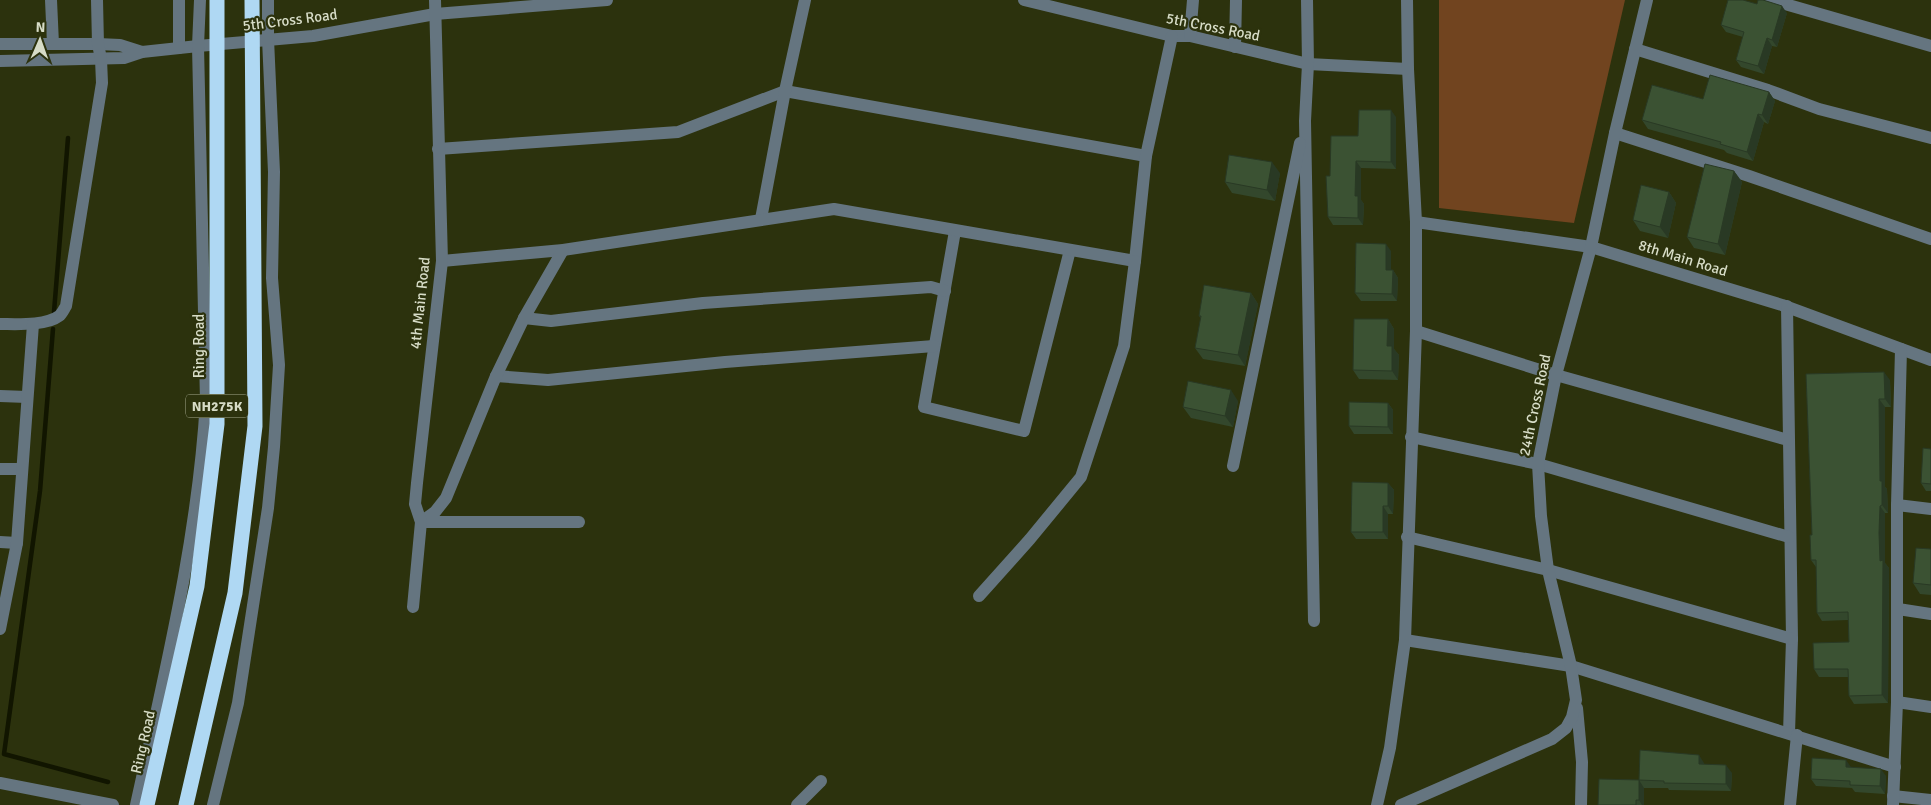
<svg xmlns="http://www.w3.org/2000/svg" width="1931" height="805" viewBox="0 0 1931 805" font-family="Signika,sans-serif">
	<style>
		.green { fill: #71441f }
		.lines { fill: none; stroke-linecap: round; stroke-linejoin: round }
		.stream { stroke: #111500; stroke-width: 4.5 }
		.minor { stroke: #657580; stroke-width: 12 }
		.highway { stroke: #afd8f3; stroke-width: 15 }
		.wall { fill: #33472c }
		.shaded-wall { fill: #293924 }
		.building { fill: #3b5233; stroke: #293924 }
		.labels { text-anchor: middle; stroke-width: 4.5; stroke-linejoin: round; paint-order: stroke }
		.shield { fill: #2c320d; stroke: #a4a98f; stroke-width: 1 }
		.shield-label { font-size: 14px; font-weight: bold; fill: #d7dcc7 }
		.street-label { font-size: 15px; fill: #d7dcc7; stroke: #2c320d }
	</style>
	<rect width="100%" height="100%" fill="#2c320d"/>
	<!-- green -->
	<polygon class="green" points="1439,0 1625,0 1574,223 1439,208"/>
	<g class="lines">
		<!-- stream -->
		<g class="stream">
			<polyline points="54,312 68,138"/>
			<polyline points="53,329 40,491 4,754 108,782"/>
		</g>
		<!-- minor -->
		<g class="minor">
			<polyline points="51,0 53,44"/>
			<polyline points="1024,0 1172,36 1190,36 1308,64 1408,69"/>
			<polyline points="1307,0 1308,64 1305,121 1314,621"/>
			<polyline points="1771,0 1931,46"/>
			<polyline points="1190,36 1193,0"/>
			<polyline points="0,44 98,44 120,45 142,52"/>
			<polyline points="1235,47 1236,0"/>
			<polyline points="179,48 179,0"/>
			<polyline points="1635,49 1768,90 1819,109 1931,138"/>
			<polyline points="0,61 124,58 142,52 198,46 313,36 435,14 607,0"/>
			<polyline points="1615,133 1749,176 1931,239"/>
			<polyline points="438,149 678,132 785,91 1146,156"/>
			<polyline points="761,219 785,91 805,0"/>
			<polyline points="1416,222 1591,247 1782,305 1931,360"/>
			<polyline points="955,231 924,407 1024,431 1070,250"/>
			<polyline points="442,261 563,250 834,209 1135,261 1146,156 1172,36"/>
			<polyline points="1787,306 1792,639 1789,733"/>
			<polyline points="524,318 551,321 703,303 931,287 945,291"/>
			<path d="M0,324C16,324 46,326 59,316C62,314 64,309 66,306L102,83L101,59L98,44L97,0"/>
			<polyline points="1416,331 1556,375 1788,440"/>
			<polyline points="496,376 548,380 725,362 934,346"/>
			<polyline points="0,396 27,397"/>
			<polyline points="1411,437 1538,464 1789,537"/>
			<polyline points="1233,466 1300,143"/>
			<polyline points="0,469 22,469"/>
			<polyline points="1897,505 1931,509"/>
			<polyline points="421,522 435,512 446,498 496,376 524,318 563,250"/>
			<polyline points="421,522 579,522"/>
			<polyline points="1407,537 1548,570 1792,639"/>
			<polyline points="0,542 17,543"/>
			<polyline points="979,596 1030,539 1081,477 1124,346 1135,261"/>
			<polyline points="413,607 421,522 415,504 417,483 442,261 435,0"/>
			<polyline points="1898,609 1931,614"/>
			<polyline points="0,629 17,543 33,324"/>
			<polyline points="1405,640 1571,666 1895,767"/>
			<polyline points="1897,702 1931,707"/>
			<polyline points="1577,708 1582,762 1581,805"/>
			<polyline points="0,783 113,805"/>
			<polyline points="1893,796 1931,800"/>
			<path d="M136,805C165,672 198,538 206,401L198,46L200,0"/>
			<polyline points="213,805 238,703 268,508 274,447 279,365 272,278 274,172 268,39 268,0"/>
			<polyline points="797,805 821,781"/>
			<polyline points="1377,805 1390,748 1405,640 1416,331 1416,222 1408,69 1407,0"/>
			<polyline points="1401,805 1552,739 1566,728 1572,717 1576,700 1571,666 1548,570 1541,516 1538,464 1556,375 1591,247 1615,133 1647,0"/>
			<polyline points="1790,805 1797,735"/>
			<polyline points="1893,805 1897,702 1897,505 1901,349"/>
		</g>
		<!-- highway -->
		<g class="highway">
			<polyline points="147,805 197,586 217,424 217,0"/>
			<polyline points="186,805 235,593 255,426 252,0"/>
		</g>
	</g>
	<!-- wall -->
	<g class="wall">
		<polygon points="1787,13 1777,47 1772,46 1764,74 1741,67 1736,60 1743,37 1726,32 1721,25"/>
		<polygon points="1769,92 1775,101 1768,124 1764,122 1753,161 1727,153 1724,150 1648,129 1642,120 1703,99"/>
		<polygon points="1396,117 1396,169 1361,168 1361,200 1364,204 1363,225 1333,225 1328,217 1330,176 1358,136"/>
		<polygon points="1734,171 1742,182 1725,255 1694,248 1687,237"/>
		<polygon points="1280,173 1275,201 1232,193 1225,182"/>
		<polygon points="1669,192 1676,203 1668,238 1640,231 1633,220"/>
		<polygon points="1391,251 1391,270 1393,270 1398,278 1397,301 1361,301 1355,293"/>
		<polygon points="1251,293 1258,304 1245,366 1203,359 1195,348 1201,319 1199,316"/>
		<polygon points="1388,319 1394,329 1394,349 1399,355 1398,380 1359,379 1353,370"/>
		<polygon points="1806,374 1890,380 1891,407 1885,407 1885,487 1887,489 1888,513 1885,513 1885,563 1889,568 1888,703 1854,704 1849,696 1848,677 1819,677 1814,669 1849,642 1848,620 1822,621 1817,613 1816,567 1811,560 1812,535"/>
		<polygon points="1238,401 1233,427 1191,418 1183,407"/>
		<polygon points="1388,403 1393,410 1393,434 1354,434 1349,426"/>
		<polygon points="1931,449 1931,491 1926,491 1921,483"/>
		<polygon points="1388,483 1394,490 1393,514 1388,514 1388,539 1356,539 1351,532"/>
		<polygon points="1931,549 1931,595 1920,594 1913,583"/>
		<polygon points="1704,763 1704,764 1732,773 1731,791 1669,790 1668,788 1644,788 1644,805 1598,805 1639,780"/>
		<polygon points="1851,767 1886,776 1885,794 1855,792 1852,788 1816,786 1811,779"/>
	</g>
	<!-- shaded-wall -->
	<g class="shaded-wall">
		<polygon points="1782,6 1787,13 1777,47 1772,40"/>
		<polygon points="1767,38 1772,46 1764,74 1758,66"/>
		<polygon points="1769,92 1775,101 1768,124 1762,115"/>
		<polygon points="1391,110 1396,117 1396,169 1391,162"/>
		<polygon points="1758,114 1764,122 1753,161 1747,152"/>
		<polygon points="1356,161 1361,168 1361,200 1364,204 1363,225 1358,218 1355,196"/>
		<polygon points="1272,162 1280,173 1275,201 1267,190"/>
		<polygon points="1734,171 1742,182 1725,255 1718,244"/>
		<polygon points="1669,192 1676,203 1668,238 1660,227"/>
		<polygon points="1386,244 1391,251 1391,278 1386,270"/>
		<polygon points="1393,270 1398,278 1397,301 1392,294"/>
		<polygon points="1251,293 1258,304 1245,366 1238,355"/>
		<polygon points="1388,319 1394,329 1394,349 1399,355 1398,380 1392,371 1387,346"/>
		<polygon points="1884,372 1890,380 1891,407 1885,399"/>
		<polygon points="1231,390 1238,401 1233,427 1225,416"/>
		<polygon points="1879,399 1885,407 1885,487 1887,489 1888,513 1882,505 1880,481"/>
		<polygon points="1388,403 1393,410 1393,434 1388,427"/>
		<polygon points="1388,483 1394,490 1393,514 1388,506"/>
		<polygon points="1383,506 1388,514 1388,539 1383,532"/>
		<polygon points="1880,506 1885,513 1885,563 1889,568 1888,703 1882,695 1879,533"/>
		<polygon points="1699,755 1704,763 1704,772 1699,764"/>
		<polygon points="1846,760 1851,767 1846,767"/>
		<polygon points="1726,765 1732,773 1731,791 1726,784"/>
		<polygon points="1881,769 1886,776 1885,794 1880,786"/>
		<polygon points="1639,780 1644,788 1644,805 1642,805 1639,800"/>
	</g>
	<!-- building -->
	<g class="building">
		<polygon points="1728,0 1743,0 1757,4 1758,0 1763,0 1782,6 1772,40 1767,38 1758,66 1736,60 1744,32 1721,25"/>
		<polygon points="1710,75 1769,92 1762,115 1758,114 1747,152 1720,144 1721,142 1642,120 1652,85 1703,99"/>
		<polygon points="1359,110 1391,110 1391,162 1356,161 1355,196 1358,196 1358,218 1328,217 1326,176 1330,176 1331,136 1358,136"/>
		<polygon points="1229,155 1272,162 1267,190 1225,182"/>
		<polygon points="1705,164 1734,171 1718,244 1687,237"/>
		<polygon points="1641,185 1669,192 1660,227 1633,220"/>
		<polygon points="1356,243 1386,244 1386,270 1393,270 1392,294 1355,293"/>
		<polygon points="1204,285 1251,293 1238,355 1195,348 1201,316 1199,316"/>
		<polygon points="1354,319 1388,319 1387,346 1392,346 1392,371 1353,370"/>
		<polygon points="1884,372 1885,399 1879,399 1880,481 1882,481 1882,505 1880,506 1879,533 1880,561 1883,560 1882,695 1849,696 1848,669 1814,669 1813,643 1849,642 1848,612 1817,613 1816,560 1811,560 1810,535 1812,535 1806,374"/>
		<polygon points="1188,381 1231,390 1225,416 1183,407"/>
		<polygon points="1349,402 1388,403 1388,427 1349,426"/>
		<polygon points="1923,448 1931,449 1931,484 1921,483"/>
		<polygon points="1352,482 1388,483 1388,506 1383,506 1383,532 1351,532"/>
		<polygon points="1916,548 1931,549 1931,585 1913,583"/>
		<polygon points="1640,750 1699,755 1699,764 1726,765 1726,784 1664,783 1664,781 1639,780"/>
		<polygon points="1812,758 1846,760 1846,767 1881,769 1880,786 1850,785 1850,781 1811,779"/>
		<polygon points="1599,779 1639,780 1639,800 1636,800 1636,805 1598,805"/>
	</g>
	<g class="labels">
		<!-- shield labels -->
		<rect class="shield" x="186" y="394.5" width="62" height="23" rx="4"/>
		<g class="shield-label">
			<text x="217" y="411">NH275K</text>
		</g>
		<!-- street labels -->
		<g class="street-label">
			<text transform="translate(290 20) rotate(-7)" y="5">5th Cross Road</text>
			<text transform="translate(1213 27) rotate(11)" y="5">5th Cross Road</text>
			<text transform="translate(1683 258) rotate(17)" y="5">8th Main Road</text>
			<text transform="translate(420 303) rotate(-84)" y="5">4th Main Road</text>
			<text transform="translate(199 346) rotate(-90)" y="5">Ring Road</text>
			<text transform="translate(1535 405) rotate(-78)" y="5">24th Cross Road</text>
			<text transform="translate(143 742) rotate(-77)" y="5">Ring Road</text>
		</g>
	</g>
	<!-- north arrow -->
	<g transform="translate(40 40) rotate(2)" stroke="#2c320d" stroke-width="4" paint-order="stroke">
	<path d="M0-4L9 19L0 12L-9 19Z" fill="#d7dcc7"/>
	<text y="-8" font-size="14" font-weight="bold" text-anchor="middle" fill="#d7dcc7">N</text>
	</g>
</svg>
